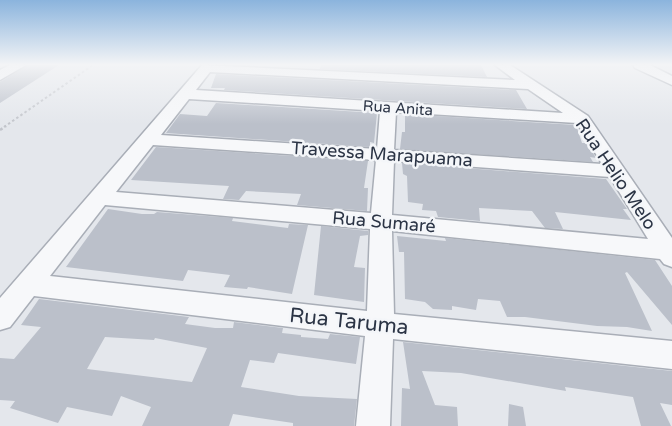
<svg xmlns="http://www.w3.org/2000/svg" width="672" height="426" viewBox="0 0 672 426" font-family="'Varela Round',sans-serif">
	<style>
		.building { fill: #bbc0ca; fill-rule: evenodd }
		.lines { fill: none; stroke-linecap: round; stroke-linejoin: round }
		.minor-casing { stroke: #a9aeb7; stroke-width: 3 }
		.path-far1 { stroke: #c2c5cb; stroke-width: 2; stroke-dasharray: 2.5 2.5; stroke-linecap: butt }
		.path { stroke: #c2c5cb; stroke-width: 2.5; stroke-dasharray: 3 3; stroke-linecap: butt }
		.minor { fill: #f7f8fa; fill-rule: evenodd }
		.labels { text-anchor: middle; stroke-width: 5; stroke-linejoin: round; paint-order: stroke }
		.far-street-label { font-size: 15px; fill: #2b3445; stroke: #f4f6f9 }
		.street-label { font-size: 18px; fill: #2b3445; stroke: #f4f6f9 }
		.near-street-label { font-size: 21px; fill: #2b3445; stroke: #f4f6f9 }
	</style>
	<rect width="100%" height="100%" fill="#e4e7ec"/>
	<!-- building -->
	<g class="building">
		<polygon points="28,65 59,65 0,103 0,82"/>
		<polygon points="321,65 481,65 487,77 320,69"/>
		<polygon points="216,74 516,90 527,109 224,90 225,88 211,88"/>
		<polygon points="216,103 377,113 374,143 370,142 370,147 166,133 180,114 207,116"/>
		<polygon points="405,114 576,125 582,143 587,143 596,158 590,157 593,162 400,149 402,132 405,132"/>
		<polygon points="156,147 368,161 364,188 368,188 367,211 297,205 301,194 246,191 239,200 223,199 229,186 131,180"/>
		<polygon points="402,163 606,179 627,209 623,209 631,220 555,212 563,229 545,228 532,211 479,208 480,221 438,217 436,211 422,210 423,204 408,202 407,176 403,174"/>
		<polygon points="108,209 142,214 154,214 157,212 233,218 232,221 288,228 289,224 308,225 292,294 248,287 247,289 224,287 230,275 188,270 183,281 66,267"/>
		<polygon points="321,226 368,231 368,235 360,236 354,267 365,268 364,302 314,295"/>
		<polygon points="397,236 446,241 445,238 655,260 672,286 672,325 627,272 625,273 652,331 627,327 597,326 525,317 507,317 500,301 478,299 476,310 452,306 452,310 433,309 425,302 405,299 404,252 399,252"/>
		<path d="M39,299L189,317L185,324L215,328H233L234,322L283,328L282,333L301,335V337L328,339L330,334L360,337L356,364L278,353L274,363L250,360L241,387L299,396L357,399L354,426H293V423L233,414L229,426H142L151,407L121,396L112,416L67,407L58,423L10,408L15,401L0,400V358L14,359L41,327L21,325ZM105,337L154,340L155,338L207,348L192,382L87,369Z"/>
		<polygon points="403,342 672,371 672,405 660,403 671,426 641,426 633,397 565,387 566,391 461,373 422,371 435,405 457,407 458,426 401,426 402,388 410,389"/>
		<polygon points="509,404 523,407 526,426 508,426"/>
	</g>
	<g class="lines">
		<!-- minor casing -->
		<g class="minor-casing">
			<g id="minor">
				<polygon points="10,65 26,65 0,80 0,70"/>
				<path d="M202,65L515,80L495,65H510L588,116L672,238V267L664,264L660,259L392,231L394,314L672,341V369L393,339L390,426H356L365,336L34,296L10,327L0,330V298ZM210,72L528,89L563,113L196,90ZM189,99L380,111L377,149L161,135ZM396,112L577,123L602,164L394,150ZM153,145L376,160L371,213L116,192ZM394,161L610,177L648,239L392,215ZM105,205L370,229L367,311L50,276Z"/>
				<polygon points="633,65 650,65 672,76 672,85 635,68"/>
			</g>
		</g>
		<!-- path-far1 -->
		<polyline class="path-far1" points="4,127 93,65"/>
		<!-- path -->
		<polyline class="path" points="0,130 6,126"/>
		<!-- minor -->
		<use href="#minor" class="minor"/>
	</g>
	<!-- sky -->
	<linearGradient id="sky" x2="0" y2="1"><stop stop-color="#8bb4dd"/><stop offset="0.52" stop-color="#f3f4f6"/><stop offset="1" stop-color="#f3f4f6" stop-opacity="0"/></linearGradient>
	<rect width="672" height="124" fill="url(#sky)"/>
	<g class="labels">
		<!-- far-street labels -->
		<g class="far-street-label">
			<text transform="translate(398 108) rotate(4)" y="5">Rua Anita</text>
		</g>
		<!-- street labels -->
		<g class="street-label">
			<text transform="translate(382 154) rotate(4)" y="6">Travessa Marapuama</text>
			<text transform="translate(616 174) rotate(56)" y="6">Rua Helio Melo</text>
			<text transform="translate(384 222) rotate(5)" y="6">Rua Sumaré</text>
		</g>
		<!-- near-street labels -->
		<g class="near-street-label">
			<text transform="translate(349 321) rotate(6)" y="7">Rua Taruma</text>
		</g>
	</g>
</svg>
